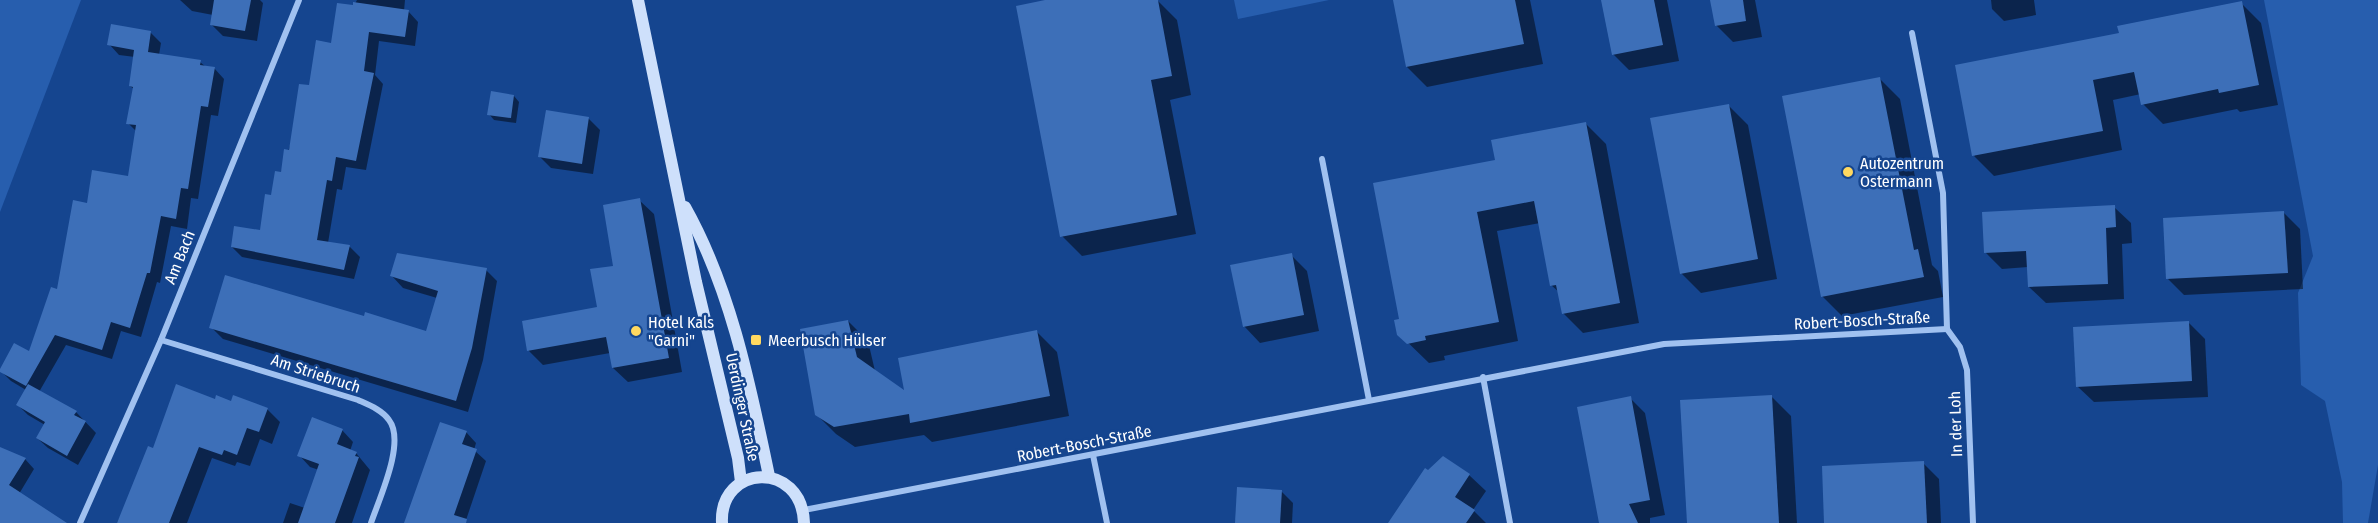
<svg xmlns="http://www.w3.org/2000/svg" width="2378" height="523" viewBox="0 0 2378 523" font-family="'Fira Sans Condensed',sans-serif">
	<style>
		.green { fill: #275eae }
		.shadow { fill: #0007 }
		.building { fill: #3d6fb8 }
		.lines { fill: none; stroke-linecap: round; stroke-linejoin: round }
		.street { stroke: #a0c1f0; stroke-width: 6 }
		.secondary { stroke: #cee0fb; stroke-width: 12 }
		.poi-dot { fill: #ffd860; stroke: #15458f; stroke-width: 2 }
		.labels { text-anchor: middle; stroke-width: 5; stroke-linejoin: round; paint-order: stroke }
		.poi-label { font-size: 16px; fill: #fff; stroke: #15458f; text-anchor: start }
		.street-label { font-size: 16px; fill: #fff; stroke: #15458f }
	</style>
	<rect width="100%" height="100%" fill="#15458f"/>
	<!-- green -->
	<g class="green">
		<polygon points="0,0 81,0 0,212"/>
		<polygon points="1234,0 1329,0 1238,19"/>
		<polygon points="2264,0 2378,0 2378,465 2368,523 2343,523 2342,482 2325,401 2301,385 2298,293 2313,256"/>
	</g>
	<!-- shadow -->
	<g class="shadow">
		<polygon points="180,0 260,0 263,3 257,41 223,36 211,24 213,15 192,11"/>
		<polygon points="357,0 405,0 404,11 408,11 418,22 415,46 379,41 375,75 383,84 366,170 346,167 342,190 337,189 328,243 350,247 360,257 354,279 242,257 232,247 261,231 310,87"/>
		<polygon points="1054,0 1157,0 1177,20 1191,95 1170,100 1196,234 1082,256 1062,236"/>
		<polygon points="1394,0 1530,0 1543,64 1427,87 1407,67"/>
		<polygon points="1603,0 1667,0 1679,61 1629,70 1613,54"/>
		<polygon points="1712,0 1755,0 1762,37 1733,42 1716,25"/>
		<polygon points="1991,0 2034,0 2036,15 2004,21 1992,9"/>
		<polygon points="2241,3 2261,23 2278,105 2240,112 2237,109 2163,124 2143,104 2141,94 2113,100 2122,150 1994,176 1974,156 2120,34"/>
		<polygon points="150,32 161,43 159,55 200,62 206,67 214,68 224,79 218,116 211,115 198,199 191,198 187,229 171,226 160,283 157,282 141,337 121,331 112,359 66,345 39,392 76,412 96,433 78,465 48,448 37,438 45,425 28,415 18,405 26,390 11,381 1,371 29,353 58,291 88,204 129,178 137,132 128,123 134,89 130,86 135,57 119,55 109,44"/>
		<polygon points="1880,79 1900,99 1932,265 1938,271 1943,297 1842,316 1822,296"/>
		<polygon points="514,96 519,102 516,123 494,120 489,114"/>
		<polygon points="1728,105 1748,125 1777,279 1701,293 1681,273"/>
		<polygon points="588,118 600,130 593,174 551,168 540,157"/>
		<polygon points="1586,124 1606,144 1639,323 1583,333 1563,313 1560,293 1551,285 1540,223 1497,231 1518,341 1444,356 1445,360 1429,363 1399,334 1401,320 1497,161"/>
		<polygon points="639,200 654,214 682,372 628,382 613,368 610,353 543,365 529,351 524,322 599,308"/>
		<polygon points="2114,207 2131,223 2132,243 2122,244 2124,299 2046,303 2029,287 2028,267 2002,269 1985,252"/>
		<polygon points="2284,213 2300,229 2303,289 2184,295 2168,279"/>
		<polygon points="1291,255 1307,271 1319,331 1260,343 1244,326"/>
		<polygon points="486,270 497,281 483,360 468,412 223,339 211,327 365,318 427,333 437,298 403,288 392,276"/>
		<polygon points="848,321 868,341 875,371 906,393 1037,332 1057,352 1069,416 932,442 924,435 855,447 836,434 816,414"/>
		<polygon points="2189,323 2205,339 2208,397 2094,402 2077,386"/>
		<polygon points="1771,396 1791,416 1797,523 1689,523"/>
		<polygon points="1630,398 1645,413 1665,515 1650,518 1650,523 1601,523"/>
		<polygon points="216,401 267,409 280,422 272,444 260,439 250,466 237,462 235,466 212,458 187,523 117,523 154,450"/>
		<polygon points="342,430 353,442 350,451 356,453 370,470 352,523 283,523 290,503 305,508 319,470 310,467 299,455"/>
		<polygon points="466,432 476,443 474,450 486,461 465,523 406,523"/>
		<polygon points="0,448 25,459 34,469 19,494 55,523 5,523 0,520"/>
		<polygon points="1923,463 1939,479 1941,523 1826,523"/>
		<polygon points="1428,472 1469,475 1486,491 1473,510 1486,523 1390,523"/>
		<polygon points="1281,491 1293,503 1292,523 1237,523"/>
	</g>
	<!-- building -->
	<g class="building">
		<polygon points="214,0 251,0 245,31 210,25"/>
		<polygon points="1045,0 1158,0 1172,76 1151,80 1177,215 1060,237 1016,6"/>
		<polygon points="1393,0 1515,0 1524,44 1406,67"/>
		<polygon points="1601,0 1654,0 1663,45 1612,55"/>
		<polygon points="1710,0 1743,0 1746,21 1715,26"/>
		<polygon points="2242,1 2259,85 2219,93 2218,89 2141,105 2134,72 2093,80 2103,131 1972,156 1955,65 2119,33 2117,26"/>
		<polygon points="353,2 409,10 405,37 369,32 364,71 374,73 356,161 336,157 332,181 327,180 317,240 350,245 344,270 231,247 234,226 260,230 265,194 271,195 275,171 281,172 284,149 289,150 299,84 309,85 316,40 331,43 337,3 353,5"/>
		<polygon points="111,24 151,31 148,52 201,60 200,65 215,67 208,107 201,106 188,189 181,188 176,219 161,216 150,273 147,273 130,328 111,322 102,350 55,335 26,386 0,372 0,369 14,343 29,351 51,287 57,289 73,200 87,203 92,170 128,176 136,125 126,124 133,87 129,86 134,50 107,45"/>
		<polygon points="1880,77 1914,250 1918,249 1924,277 1821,297 1782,96"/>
		<polygon points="491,91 514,95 511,118 487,115"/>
		<polygon points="1729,104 1758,259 1680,274 1650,118"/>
		<polygon points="546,110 589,117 582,164 538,157"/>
		<polygon points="1586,122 1620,303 1562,314 1556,285 1550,286 1534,201 1477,212 1499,322 1425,336 1426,340 1407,344 1397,335 1394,320 1399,319 1373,183 1495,160 1491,140"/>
		<polygon points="640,198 669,358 612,368 606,337 527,351 522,321 597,307 590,269 613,266 603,205"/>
		<polygon points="2115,205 2116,227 2106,228 2108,284 2028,287 2026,251 1984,253 1982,212"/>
		<polygon points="2284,211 2288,273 2166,279 2163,218"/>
		<polygon points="397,253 487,268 472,348 456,401 209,328 225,275 364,316 365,312 426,331 438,291 390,276"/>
		<polygon points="1292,253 1304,315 1243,327 1230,265"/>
		<polygon points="848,320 857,357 904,390 898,358 1037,330 1050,396 910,423 909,414 834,427 815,415 800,329"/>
		<polygon points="2189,321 2192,381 2076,387 2073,327"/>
		<polygon points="28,384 77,411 74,415 86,421 67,456 36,438 45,422 16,405"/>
		<polygon points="176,384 215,399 216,395 231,401 233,395 268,408 259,432 247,428 237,455 224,450 222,455 199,447 169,523 117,523 148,446 153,448"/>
		<polygon points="1772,395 1779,523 1687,523 1680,400"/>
		<polygon points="1631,396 1650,500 1629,504 1638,523 1599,523 1577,407"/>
		<polygon points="312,417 343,429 337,444 357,452 355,456 359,457 335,523 298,523 319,464 297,456"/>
		<polygon points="440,422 467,431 462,444 477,449 454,515 467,519 466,523 404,523"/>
		<polygon points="0,447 26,458 9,485 67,523 0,523"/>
		<polygon points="1443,456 1470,474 1455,497 1475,510 1466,523 1388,523 1425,468 1428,470"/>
		<polygon points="1924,461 1927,523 1824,523 1822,466"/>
		<polygon points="1237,487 1282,490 1280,523 1235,523"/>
	</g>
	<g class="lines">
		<!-- street -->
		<g class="street">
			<polyline points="1912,33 1943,193 1947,329"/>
			<polyline points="1322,159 1369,400"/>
			<polyline points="1947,329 1960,347 1967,370 1973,523"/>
			<path d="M161,340L358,400C369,405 382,410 389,420C406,442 379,499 371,523"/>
			<polyline points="1483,377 1510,523"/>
			<polyline points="1093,455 1107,523"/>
			<polyline points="804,510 1664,344 1947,329"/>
			<polyline points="80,523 161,340 299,0"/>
		</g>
		<!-- secondary -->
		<g class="secondary">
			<polyline points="638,0 696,282 738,458 741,482"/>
			<path d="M685,207C731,289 750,385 769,476"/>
			<path d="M722,523C719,464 802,460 804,523"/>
		</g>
	</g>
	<!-- markers -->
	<g class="poi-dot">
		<circle cx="1848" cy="172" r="6"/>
		<circle cx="636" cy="331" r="6"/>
		<rect x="750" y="334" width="12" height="12" rx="3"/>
	</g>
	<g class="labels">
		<!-- poi labels -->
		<g class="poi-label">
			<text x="1860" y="169">Autozentrum<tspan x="1860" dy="18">Ostermann</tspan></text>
			<text x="648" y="328">Hotel Kals<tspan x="648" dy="18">"Garni"</tspan></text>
			<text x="768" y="346">Meerbusch Hülser</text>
		</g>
		<!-- street labels -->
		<g class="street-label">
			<text transform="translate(179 257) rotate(-68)" y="6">Am Bach</text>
			<text transform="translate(1862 320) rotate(-3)" y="6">Robert-Bosch-Straße</text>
			<text transform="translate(316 373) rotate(18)" y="6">Am Striebruch</text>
			<text transform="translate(743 407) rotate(78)" y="6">Uerdinger Straße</text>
			<text transform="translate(1955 424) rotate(-92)" y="6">In der Loh</text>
			<text transform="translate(1084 443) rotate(-11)" y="6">Robert-Bosch-Straße</text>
		</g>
	</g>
</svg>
